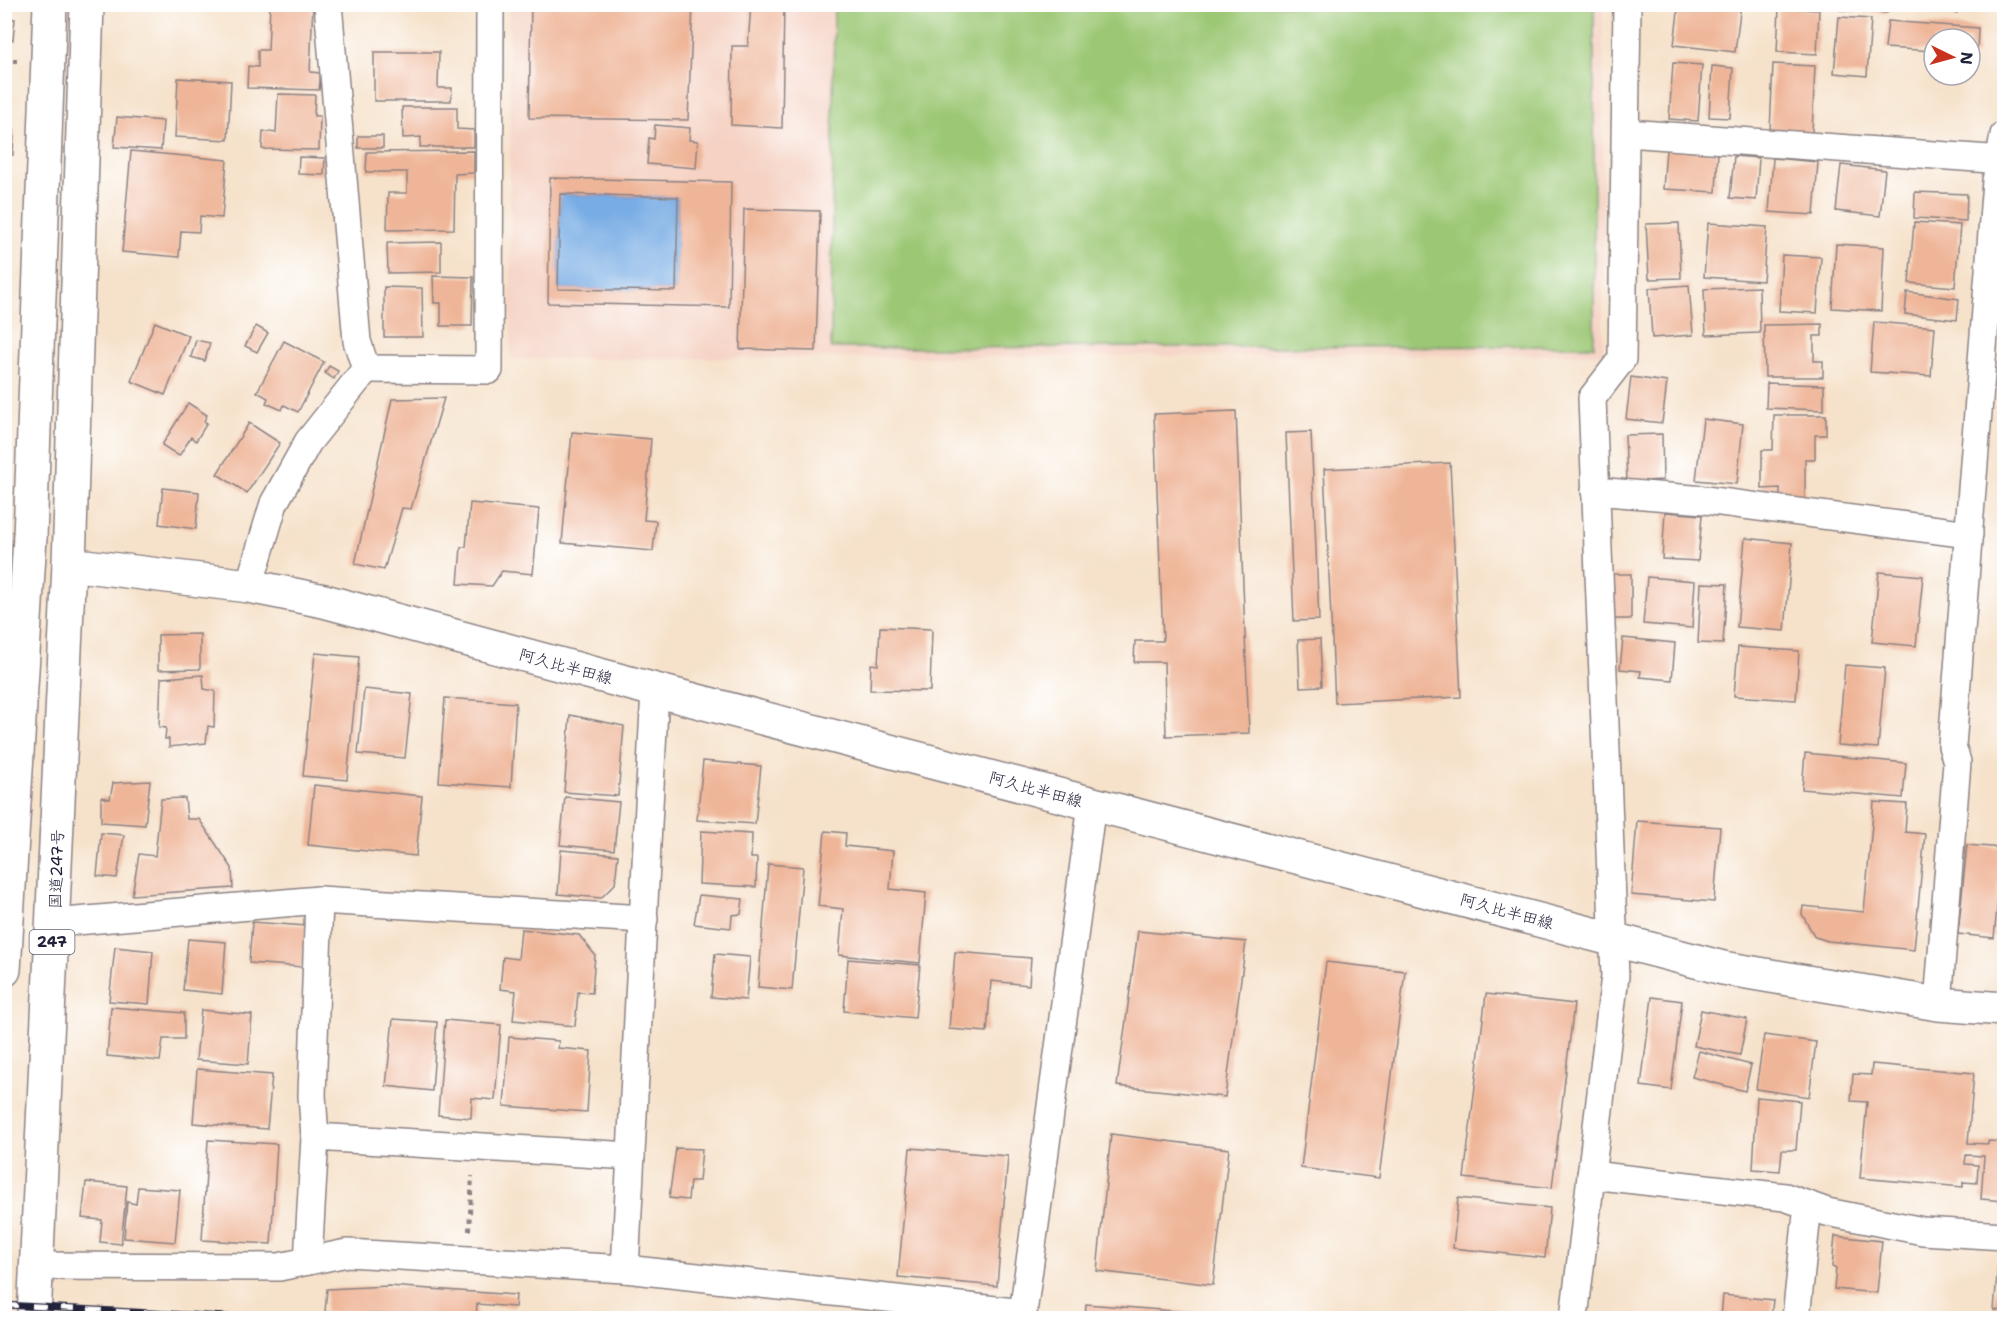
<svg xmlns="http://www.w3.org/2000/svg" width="2009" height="1323" viewBox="0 0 2009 1323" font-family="'Shantell Sans','Klee One',sans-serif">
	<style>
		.built { fill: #f5d2c3 }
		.green { fill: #9cc875; stroke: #5f7558; stroke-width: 1.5 }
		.water { fill: #77ace4; stroke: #4c6790; stroke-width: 1.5 }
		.building { fill: #efb598; fill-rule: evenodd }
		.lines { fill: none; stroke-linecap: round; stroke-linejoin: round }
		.street-casing { stroke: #8c8283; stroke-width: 30 }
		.secondary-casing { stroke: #8c8283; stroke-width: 36 }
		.highway-casing { stroke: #8c8283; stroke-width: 36 }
		.path { stroke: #8c8283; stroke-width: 4; stroke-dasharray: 4.5 4.5; stroke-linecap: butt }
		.street { stroke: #fff; stroke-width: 27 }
		.secondary { stroke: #fff; stroke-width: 33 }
		.highway { stroke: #fff; stroke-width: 33 }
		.rail-casing { stroke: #22223b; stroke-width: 7 }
		.rail { stroke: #fff; stroke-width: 4.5; stroke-dasharray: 14; stroke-linecap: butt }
		.labels { text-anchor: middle; stroke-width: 6; stroke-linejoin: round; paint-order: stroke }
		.shield { fill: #fff; stroke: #646476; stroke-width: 1.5 }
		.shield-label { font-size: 15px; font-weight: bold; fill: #22223b }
		.street-label { font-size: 16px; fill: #22223b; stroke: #fff }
	</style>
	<rect width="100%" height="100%" fill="#fff"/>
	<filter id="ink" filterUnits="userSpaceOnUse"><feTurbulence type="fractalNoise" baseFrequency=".0167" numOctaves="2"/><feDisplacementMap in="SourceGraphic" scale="12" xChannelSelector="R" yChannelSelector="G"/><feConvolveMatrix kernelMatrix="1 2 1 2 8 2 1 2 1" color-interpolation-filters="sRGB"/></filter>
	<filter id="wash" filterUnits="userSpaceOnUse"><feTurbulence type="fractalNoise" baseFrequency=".008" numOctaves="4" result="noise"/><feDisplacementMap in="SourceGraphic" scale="24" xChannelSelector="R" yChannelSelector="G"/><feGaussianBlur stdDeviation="1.35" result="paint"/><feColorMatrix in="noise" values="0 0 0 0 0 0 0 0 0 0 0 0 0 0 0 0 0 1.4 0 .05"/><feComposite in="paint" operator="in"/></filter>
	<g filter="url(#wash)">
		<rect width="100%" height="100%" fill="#f6e2cb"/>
		<!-- built -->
		<polygon class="built" points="509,5 1603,5 1603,354 511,359"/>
		<!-- green -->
		<polygon class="green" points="834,5 1594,5 1594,346 831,348"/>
		<!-- water -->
		<polygon class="water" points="560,194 678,197 676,291 558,289"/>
		<g id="blocks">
			<!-- building -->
			<g class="building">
				<polygon points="270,4 313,4 310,72 321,73 319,90 247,88 248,66 258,67 258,50 268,50"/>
				<polygon points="531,4 693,4 688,120 529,118"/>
				<polygon points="751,4 784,4 782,128 731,125 732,46 748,46"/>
				<polygon points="1679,4 1741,4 1735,52 1674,45"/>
				<polygon points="1840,4 1888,4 1887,13 1840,10"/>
				<polygon points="1904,4 1958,4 1957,13 1904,9"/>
				<polygon points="1779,8 1819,10 1817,54 1777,52"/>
				<polygon points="1839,17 1871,19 1867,76 1834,73"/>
				<polygon points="4,18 15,19 13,40 4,39"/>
				<polygon points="1888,21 1978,28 1977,55 1970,54 1970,39 1934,39 1934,51 1885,48"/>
				<polygon points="374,52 439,52 438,88 452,88 451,101 374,101"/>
				<polygon points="1673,63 1702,65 1698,121 1669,119"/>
				<polygon points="1773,64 1815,66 1812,133 1770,131"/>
				<polygon points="1712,66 1733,68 1730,118 1709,117"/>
				<polygon points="178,78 231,81 228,140 175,137"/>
				<polygon points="278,94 315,95 314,116 320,116 319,150 262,149 263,131 276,133"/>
				<polygon points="402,107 457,107 457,129 474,130 474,147 420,147 421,137 403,138"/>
				<polygon points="117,117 163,121 161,150 114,147"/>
				<polygon points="655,125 690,128 689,140 698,141 696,168 647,164 649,138 654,139"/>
				<polygon points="4,128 14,129 13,155 4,155"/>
				<rect x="358" y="136" width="25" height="12"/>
				<polygon points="1666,149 1718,152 1716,192 1663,189"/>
				<polygon points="131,151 227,160 222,218 200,216 199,232 181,231 179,257 122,252"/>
				<polygon points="474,151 474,173 455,174 454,229 387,230 388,193 407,193 407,172 366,172 367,152"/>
				<polygon points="1734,156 1759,158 1756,200 1730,198"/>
				<polygon points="299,157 325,158 324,175 298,174"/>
				<polygon points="1773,158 1818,162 1814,215 1769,212"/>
				<polygon points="1841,165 1885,170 1880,216 1836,211"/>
				<path d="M550,178L731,182L729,307L548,303ZM560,194L678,197L676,291L558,289Z"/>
				<polygon points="1915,192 1967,194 1966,221 1914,218"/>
				<polygon points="744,209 820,211 816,351 740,349"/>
				<polygon points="1914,222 1960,225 1955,287 1909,283"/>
				<polygon points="1679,223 1681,278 1649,279 1646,224"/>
				<polygon points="1708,223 1767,227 1763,281 1704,277"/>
				<polygon points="441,242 441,272 388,273 387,243"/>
				<polygon points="1836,244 1884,247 1881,311 1832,308"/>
				<polygon points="1782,255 1821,257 1817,313 1779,311"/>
				<polygon points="433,276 473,277 472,326 441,326 441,303 434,303"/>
				<polygon points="1689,285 1693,335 1652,338 1649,288"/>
				<polygon points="384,287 422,288 423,337 384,337"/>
				<polygon points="1759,287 1760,333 1706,335 1704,289"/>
				<polygon points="1907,292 1959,299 1957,320 1905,314"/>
				<polygon points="155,322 189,336 165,395 131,381"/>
				<polygon points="1874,322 1935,327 1931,376 1870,372"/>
				<polygon points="1822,324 1822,336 1814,336 1814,361 1823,361 1823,377 1765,377 1764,325"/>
				<polygon points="256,326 268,333 257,352 245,346"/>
				<polygon points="196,340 210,343 205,361 191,357"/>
				<polygon points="284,341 324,362 298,412 284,405 282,410 266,403 268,398 257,392"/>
				<polygon points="329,366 338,371 334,379 325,373"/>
				<polygon points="1631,377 1667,382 1662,423 1626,419"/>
				<polygon points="1767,383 1824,385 1824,410 1766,408"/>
				<polygon points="444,398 411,509 402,508 384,570 355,564 392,399"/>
				<polygon points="188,403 207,415 204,421 207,423 196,441 191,437 179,456 162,445"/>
				<polygon points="1236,411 1249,733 1166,736 1164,662 1134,662 1135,641 1163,641 1154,414"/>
				<polygon points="1774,415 1826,415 1826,435 1815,435 1815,459 1805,459 1805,503 1780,503 1780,488 1762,489 1762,450 1773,450"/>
				<polygon points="1703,419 1743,424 1737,484 1696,480"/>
				<polygon points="249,423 280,443 247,493 217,474"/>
				<polygon points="572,432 651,439 644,520 656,521 653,551 562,543"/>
				<polygon points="1311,432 1319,620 1294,621 1286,433"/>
				<polygon points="1662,434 1663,480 1627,482 1625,435"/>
				<polygon points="1450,463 1461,697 1335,703 1324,469"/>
				<polygon points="163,488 199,492 196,529 159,524"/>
				<polygon points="470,503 539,509 533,574 502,571 492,586 458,584 461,547 466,547"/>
				<polygon points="1665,512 1702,515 1698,561 1662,559"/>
				<polygon points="1745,538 1792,543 1785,631 1737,627"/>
				<polygon points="1879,572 1923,576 1916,646 1872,642"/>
				<polygon points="1613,574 1631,574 1631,619 1614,619"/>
				<polygon points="1647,577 1695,581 1692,628 1643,624"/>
				<polygon points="1701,583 1727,584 1723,644 1698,643"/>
				<polygon points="880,627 932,629 930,691 870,690 871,664 878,665"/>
				<polygon points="200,634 200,669 158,670 158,635"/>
				<polygon points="1623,638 1675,643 1672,680 1640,677 1641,671 1620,669"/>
				<polygon points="1320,639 1322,686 1300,687 1298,640"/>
				<polygon points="1738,647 1799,651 1796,700 1734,696"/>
				<polygon points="315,653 359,657 347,780 303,776"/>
				<polygon points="1845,665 1885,668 1878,748 1838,745"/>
				<polygon points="203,675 204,689 215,691 214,727 208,726 206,743 169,747 169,739 165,739 166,728 159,727 161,678"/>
				<polygon points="364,689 412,694 405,758 358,754"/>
				<polygon points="445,698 516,703 511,787 439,782"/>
				<polygon points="570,715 624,726 618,796 564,792"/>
				<polygon points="1805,753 1906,763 1903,798 1802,789"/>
				<polygon points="703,761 761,766 755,824 697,820"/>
				<polygon points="150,781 145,825 101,822 101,797 110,799 113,783"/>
				<polygon points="314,785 422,796 416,856 308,845"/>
				<polygon points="565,797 619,802 614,850 560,845"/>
				<polygon points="185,798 187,819 199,819 232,868 233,888 132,895 139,854 155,856 161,799"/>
				<polygon points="1874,802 1907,804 1905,832 1925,834 1914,950 1828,941 1815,937 1802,914 1803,906 1864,912"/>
				<polygon points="1637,821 1720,827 1714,902 1631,895"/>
				<polygon points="701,831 752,834 751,858 757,858 756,887 699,884"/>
				<polygon points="825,831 846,833 845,846 893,851 890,889 926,893 920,963 839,955 843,909 818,906"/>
				<polygon points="101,833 124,835 117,878 97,876"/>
				<polygon points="1967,845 2003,848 1994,938 1958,934"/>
				<polygon points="561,850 618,855 615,884 601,898 558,894"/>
				<polygon points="768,864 803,867 792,990 758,987"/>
				<polygon points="699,895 743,899 741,914 732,915 731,928 694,924"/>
				<polygon points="252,922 306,926 303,967 249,963"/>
				<polygon points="521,929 579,935 595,955 592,993 578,992 575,1026 513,1020 516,991 500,989 503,957 518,959"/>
				<polygon points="1138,931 1246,942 1225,1097 1117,1086"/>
				<polygon points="188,939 226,942 222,994 183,990"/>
				<polygon points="115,947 153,951 149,1004 109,1001"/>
				<polygon points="955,952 1031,958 1029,985 991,981 987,1032 949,1029"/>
				<polygon points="715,954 750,957 746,1000 711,997"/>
				<polygon points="848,959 920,965 915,1018 844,1011"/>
				<polygon points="1326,962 1405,971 1379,1178 1301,1168"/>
				<polygon points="1486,994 1574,1004 1552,1188 1464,1178"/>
				<polygon points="1652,997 1682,1001 1671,1090 1641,1086"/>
				<polygon points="111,1007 184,1013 184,1039 163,1039 160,1061 107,1056"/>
				<polygon points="201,1010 252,1015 248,1064 196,1060"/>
				<polygon points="1701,1010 1747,1019 1740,1055 1694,1046"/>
				<polygon points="393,1019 437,1022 432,1091 386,1086"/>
				<polygon points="445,1020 501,1025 495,1100 472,1098 471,1118 438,1115"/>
				<polygon points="1764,1035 1816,1042 1809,1097 1756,1089"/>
				<polygon points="509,1037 559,1041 558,1048 591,1051 587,1112 504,1106"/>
				<polygon points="1699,1051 1751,1065 1745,1091 1692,1077"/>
				<polygon points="1872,1064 1974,1073 1968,1143 1988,1144 1988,1141 2004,1142 2004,1201 1981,1199 1984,1156 1966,1155 1965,1164 1978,1165 1977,1183 1963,1182 1963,1187 1860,1178 1867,1102 1851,1101 1853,1074 1871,1075"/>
				<polygon points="197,1069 272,1075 267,1129 193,1123"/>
				<polygon points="1757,1097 1800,1101 1796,1150 1782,1150 1780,1171 1753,1169"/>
				<polygon points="1111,1134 1229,1149 1213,1285 1097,1271"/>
				<polygon points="208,1140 277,1144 271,1244 202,1240"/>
				<polygon points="676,1148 702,1149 699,1181 690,1181 688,1200 669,1198"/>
				<polygon points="910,1148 1008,1156 997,1286 898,1277"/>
				<polygon points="86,1182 127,1186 121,1244 100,1242 102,1220 82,1218"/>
				<polygon points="138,1187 180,1190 175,1242 124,1238 127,1202 136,1204"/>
				<polygon points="1458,1198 1550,1208 1545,1258 1453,1248"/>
				<polygon points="1835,1236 1882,1241 1877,1293 1834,1289 1836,1268 1832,1267"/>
				<polygon points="1999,1251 2004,1252 2004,1311 1994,1310"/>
				<polygon points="388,1286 516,1295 515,1307 477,1304 476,1318 389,1318 389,1315 325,1312 327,1289"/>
				<polygon points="1723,1295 1773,1300 1771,1318 1721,1318"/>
				<polygon points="1086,1304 1198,1313 1198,1318 1085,1318"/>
			</g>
		</g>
	</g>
	<g filter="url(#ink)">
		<use href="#blocks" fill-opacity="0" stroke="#8c8283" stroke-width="1.5"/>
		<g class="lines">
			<!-- street casing -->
			<g class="street-casing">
				<g id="street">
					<polyline points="1627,133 2004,160"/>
					<polyline points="366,369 489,370 490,4"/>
					<polyline points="1595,491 1705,500 1969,534"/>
					<polyline points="249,586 274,503 308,442 366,369 357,341 328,4"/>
					<polyline points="53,923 319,900 644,919"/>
					<polyline points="1938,1004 1957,762 1952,746 1996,181 2004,135"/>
					<polyline points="315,1137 631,1156"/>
					<polyline points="1591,1175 1785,1197 1827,1212 1923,1231 2004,1236"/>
					<polyline points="308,1261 315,1137 312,1095 319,900"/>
					<polyline points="36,1266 279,1267 347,1253 625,1269 1023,1313 1092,804"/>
					<polyline points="625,1269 655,690"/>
					<polyline points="1574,1318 1615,976 1592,398 1622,359 1627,4"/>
					<polyline points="1796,1318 1808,1205"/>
				</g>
			</g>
			<!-- secondary casing -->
			<g class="secondary-casing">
				<g id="secondary">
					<polyline points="87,4 69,564 249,586 324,601 655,690 1723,968 1938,1004 2004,1009"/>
					<polyline points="30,537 50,4"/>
				</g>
			</g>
			<!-- highway casing -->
			<g class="highway-casing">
				<g id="highway">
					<polyline points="4,970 30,537"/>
					<polyline points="34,1318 69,564"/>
				</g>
			</g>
			<!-- path -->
			<g class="path">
				<polyline points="4,61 17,61"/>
				<polyline points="469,1231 472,1176"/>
			</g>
			<!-- street -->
			<use href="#street" class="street"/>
			<!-- secondary -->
			<use href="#secondary" class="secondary"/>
			<!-- highway -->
			<use href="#highway" class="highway"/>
			<!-- rail casing -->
			<g class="rail-casing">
				<polyline id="rail" points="4,1305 244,1318"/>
			</g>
			<!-- rail -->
			<use href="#rail" class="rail"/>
		</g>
	</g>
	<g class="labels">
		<!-- shield labels -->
		<rect class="shield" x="29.5" y="930" width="45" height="24" rx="4.5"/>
		<g class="shield-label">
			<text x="52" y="947">247</text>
		</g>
		<!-- street labels -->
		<g class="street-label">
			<text transform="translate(566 666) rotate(15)" y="6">阿久比半田線</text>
			<text transform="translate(1036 789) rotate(15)" y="6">阿久比半田線</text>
			<text transform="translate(56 869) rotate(-88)" y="6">国道247号</text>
			<text transform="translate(1507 911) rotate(15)" y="6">阿久比半田線</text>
		</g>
	</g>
	<!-- margin -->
	<rect width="2009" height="1323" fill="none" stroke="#fff" stroke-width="24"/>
	<!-- north arrow -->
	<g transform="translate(1952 57) rotate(95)"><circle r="28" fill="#ffffff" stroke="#a7a7b1" stroke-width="1.5"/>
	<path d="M0-4.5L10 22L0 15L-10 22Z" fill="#c8321e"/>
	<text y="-9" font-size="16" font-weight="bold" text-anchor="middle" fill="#22223b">N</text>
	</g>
</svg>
